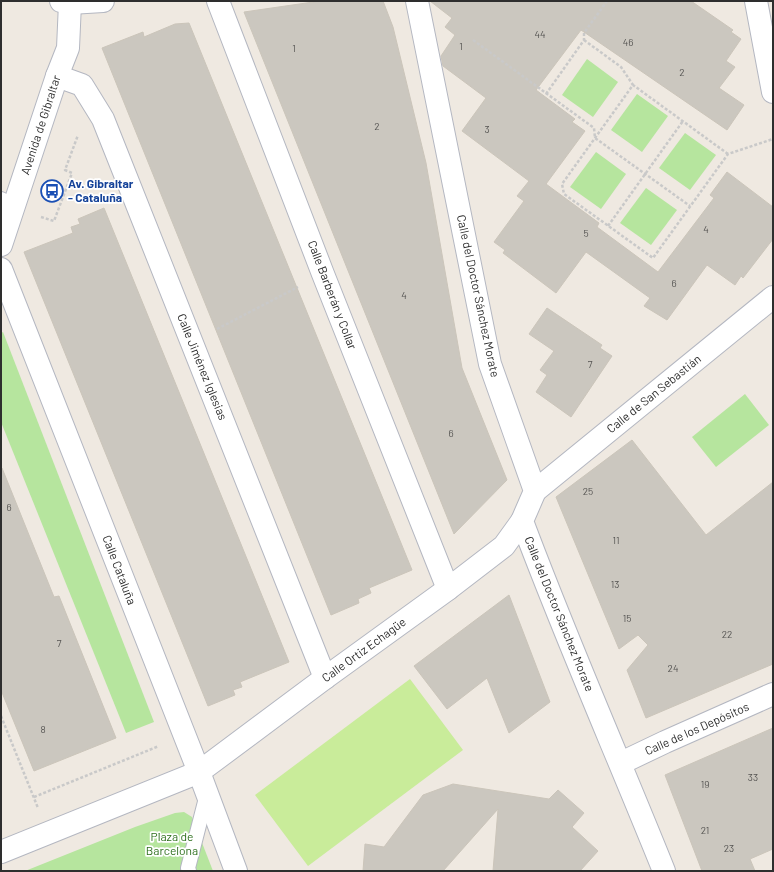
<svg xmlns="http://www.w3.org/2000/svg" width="774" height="872" viewBox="0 0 774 872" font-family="Barlow,sans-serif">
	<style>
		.green { fill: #b6e59e }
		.pitch { fill: #c9ec9a }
		.building { fill: #cbc7bf; stroke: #cbc5ba }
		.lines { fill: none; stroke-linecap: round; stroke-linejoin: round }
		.lane-casing { stroke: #b4b7c1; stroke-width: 16 }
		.street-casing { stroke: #b4b7c1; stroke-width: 24 }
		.secondary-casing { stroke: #b4b7c1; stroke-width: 24 }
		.path { stroke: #c9c9c9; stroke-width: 2.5; stroke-dasharray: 3 2; stroke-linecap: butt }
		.lane { stroke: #fff; stroke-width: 14 }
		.street { stroke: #fff; stroke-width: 22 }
		.secondary { stroke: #fff; stroke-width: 22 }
		.labels { text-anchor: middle; stroke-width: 3.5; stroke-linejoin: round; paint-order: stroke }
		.number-label { font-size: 10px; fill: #555452 }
		.street-label { font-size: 12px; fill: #2e2e2e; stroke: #fff }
		.transit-label { font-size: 12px; font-weight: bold; fill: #164399; stroke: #fff; text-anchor: start }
		.park-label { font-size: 12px; fill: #2c6e1b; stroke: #fff }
	</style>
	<rect width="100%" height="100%" fill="#efe9e1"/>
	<!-- green -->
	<g class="green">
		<polygon points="587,59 618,82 593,117 562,95"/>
		<polygon points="637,94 668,116 642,152 611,130"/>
		<polygon points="685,133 716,155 690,190 659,168"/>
		<polygon points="596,152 626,174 601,209 570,187"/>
		<polygon points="646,188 677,210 651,245 620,223"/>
		<polygon points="3,332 154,722 126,733 1,422 1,333"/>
		<polygon points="745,394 769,425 716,467 692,437"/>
		<polygon points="184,812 192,817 213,871 25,871 135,827 175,813"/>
	</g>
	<!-- pitch -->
	<polygon class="pitch" points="410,679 463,750 308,866 255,795"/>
	<!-- building -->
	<g class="building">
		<polygon points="320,1 383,1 393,27 426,163 462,368 507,480 454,534 244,12"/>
		<polygon points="430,1 691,1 733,30 731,32 741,39 726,61 735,67 719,88 744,105 727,130 581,30 536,90 575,119 572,122 585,131 546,184 599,223 597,227 658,272 714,198 710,195 727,172 773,207 773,239 743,278 741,276 735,285 707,265 667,320 644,306 650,298 586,252 556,293 503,253 505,250 494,242 524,201 517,196 529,181 462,131 486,98 443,66 441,56 455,35 445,27 452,18"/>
		<polygon points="189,23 412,570 369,588 371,593 358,599 359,603 331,615 102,48 143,32 144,37 175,24"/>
		<polygon points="104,208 289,662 240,682 242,687 233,690 235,695 208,706 24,252 73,233 71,227 80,224 78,219"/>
		<polygon points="547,308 602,345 600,348 612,356 571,417 536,392 547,375 540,370 554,351 529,334"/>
		<polygon points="632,440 706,535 773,482 773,664 646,718 627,670 648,645 638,635 619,649 556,497"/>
		<polygon points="2,468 54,597 59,596 116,738 34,771 1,690 1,469"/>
		<polygon points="509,595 550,702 509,733 487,678 447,709 414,666"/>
		<polygon points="773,728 773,849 750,859 755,871 702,871 665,775"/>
		<polygon points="453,784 549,799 558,790 584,813 572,827 598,851 580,871 493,871 498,809 443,871 363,871 365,844 384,847 423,795"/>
	</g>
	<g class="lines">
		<!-- lane casing -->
		<g class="lane-casing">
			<g id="lane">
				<polyline points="1,199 14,206"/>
				<polyline points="189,871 188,868 207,794"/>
			</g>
		</g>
		<!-- street casing -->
		<g class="street-casing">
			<g id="street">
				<polyline points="218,1 323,274 448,589"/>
				<path d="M417,1L490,364L535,491L522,521C566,639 617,754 664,871"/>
				<polyline points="756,1 773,92"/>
				<polyline points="57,76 82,85 103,119 325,678"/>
				<polyline points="1,245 57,76 68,48 70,3"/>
				<polyline points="1,269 199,772 236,871"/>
				<polyline points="535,491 773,297"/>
				<polyline points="621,763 665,742 773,694"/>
				<polyline points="1,852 199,772 325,678 448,589 504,546 522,521"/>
			</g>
		</g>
		<!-- secondary casing -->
		<g class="secondary-casing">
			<polyline id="secondary" points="61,1 70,3 103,1"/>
		</g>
		<!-- path -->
		<g class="path">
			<polyline points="473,40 594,128 595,138 690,206"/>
			<polyline points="584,40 621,67 633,85"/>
			<polyline points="546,94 584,40 584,33 607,1"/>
			<polyline points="728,154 633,85 562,184 564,194 653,258 728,154 773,139"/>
			<polyline points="41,217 54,221 72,173 65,170 78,135"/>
			<polyline points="608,226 683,121"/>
			<polyline points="217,329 298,287"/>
			<polyline points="1,716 38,808"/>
			<polyline points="34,797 159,746"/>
		</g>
		<!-- lane -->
		<use href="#lane" class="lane"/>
		<!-- street -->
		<use href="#street" class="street"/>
		<!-- secondary -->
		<use href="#secondary" class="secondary"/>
	</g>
	<!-- icons -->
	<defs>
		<g id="bus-ring" transform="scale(1.15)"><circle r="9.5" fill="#fff" stroke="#1a4fb4" stroke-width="1.5"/><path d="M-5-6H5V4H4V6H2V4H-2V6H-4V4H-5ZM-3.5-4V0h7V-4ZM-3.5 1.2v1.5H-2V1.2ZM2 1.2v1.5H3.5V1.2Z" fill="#1a4fb4"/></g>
	</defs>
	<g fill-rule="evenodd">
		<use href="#bus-ring" x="52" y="191"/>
	</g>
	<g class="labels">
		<!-- number labels -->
		<g class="number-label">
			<text x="540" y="38">44</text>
			<text x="628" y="46">46</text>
			<text x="461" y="50">1</text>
			<text x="294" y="52">1</text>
			<text x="682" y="76">2</text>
			<text x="377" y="130">2</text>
			<text x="487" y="133">3</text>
			<text x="706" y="233">4</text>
			<text x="586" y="237">5</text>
			<text x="674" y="287">6</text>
			<text x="404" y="299">4</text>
			<text x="590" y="368">7</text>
			<text x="451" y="437">6</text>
			<text x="588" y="495">25</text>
			<text x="9" y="511">6</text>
			<text x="616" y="544">11</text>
			<text x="615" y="588">13</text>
			<text x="627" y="622">15</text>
			<text x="727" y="638">22</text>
			<text x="59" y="647">7</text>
			<text x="673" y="672">24</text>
			<text x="43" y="733">8</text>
			<text x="753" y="781">33</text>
			<text x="705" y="788">19</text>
			<text x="705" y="834">21</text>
			<text x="729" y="852">23</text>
		</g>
		<!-- street labels -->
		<g class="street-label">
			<text transform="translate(41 125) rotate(-72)" y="4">Avenida de Gibraltar</text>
			<text transform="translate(332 295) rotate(69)" y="4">Calle Barberán y Collar</text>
			<text transform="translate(478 296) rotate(78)" y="4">Calle del Doctor Sánchez Morate</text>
			<text transform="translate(202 367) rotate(68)" y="4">Calle Jiménez Iglesias</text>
			<text transform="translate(654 394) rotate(-39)" y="4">Calle de San Sebastián</text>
			<text transform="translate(119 570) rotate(69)" y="4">Calle Cataluña</text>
			<text transform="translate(559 614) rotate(68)" y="4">Calle del Doctor Sánchez Morate</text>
			<text transform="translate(364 650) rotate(-36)" y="4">Calle Ortiz Echagüe</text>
			<text transform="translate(697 729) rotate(-24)" y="4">Calle de los Depósitos</text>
		</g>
		<!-- transit labels -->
		<g class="transit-label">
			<text x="68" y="188">Av. Gibraltar<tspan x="68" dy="14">- Cataluña</tspan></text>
		</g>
		<!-- park labels -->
		<g class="park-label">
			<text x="172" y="841">Plaza de<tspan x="172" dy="14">Barcelona</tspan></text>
		</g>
	</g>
	<!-- border -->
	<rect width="774" height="872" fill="none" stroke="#2e2e2e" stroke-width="4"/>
</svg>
